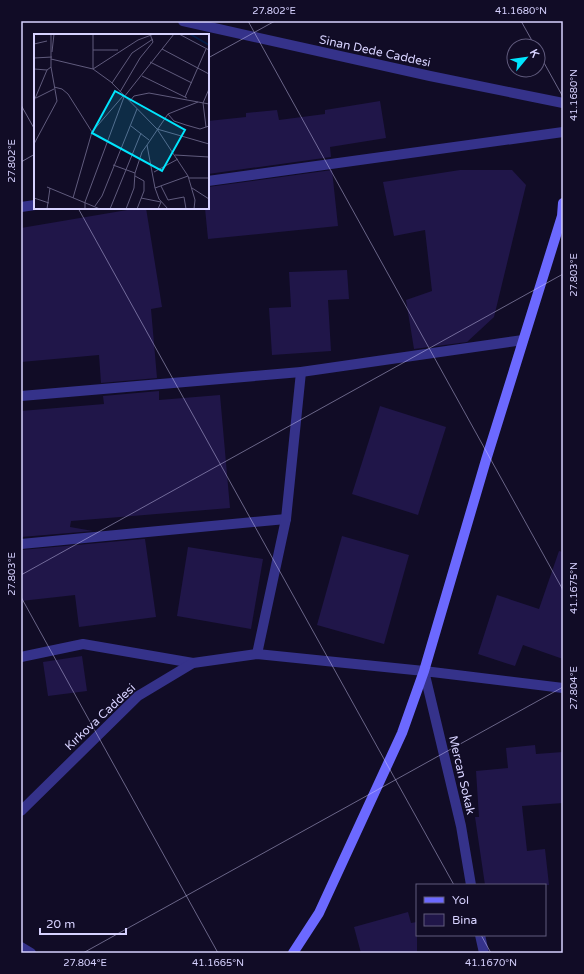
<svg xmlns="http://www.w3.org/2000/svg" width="584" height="974" viewBox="0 0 584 974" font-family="'Varela Round',sans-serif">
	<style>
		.building { fill: #201649 }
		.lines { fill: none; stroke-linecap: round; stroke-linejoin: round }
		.minor { stroke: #35328a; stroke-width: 10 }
		.tertiary { stroke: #35328a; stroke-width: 10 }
		.secondary { stroke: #6c69ff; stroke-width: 10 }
		.ticks { fill: none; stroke: #d7d2ff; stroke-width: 1; stroke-opacity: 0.45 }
		.labels { text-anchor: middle; stroke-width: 3; stroke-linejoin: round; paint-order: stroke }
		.street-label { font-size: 12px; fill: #d7d2ff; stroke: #110c26 }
		.inset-river { fill: none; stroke: #041d47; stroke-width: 2 }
		.inset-road { fill: none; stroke: #605b7d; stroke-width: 1 }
		.view { fill: #00e5fd; fill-opacity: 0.15; stroke: #00e5fd; stroke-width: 2 }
		.inset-edge { fill: none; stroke: #d7d2ff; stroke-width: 2 }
		.neatline { fill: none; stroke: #d7d2ff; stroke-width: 1.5 }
		.ticks-label { font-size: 10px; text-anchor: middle; fill: #d7d2ff }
	</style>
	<rect width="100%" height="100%" fill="#110c26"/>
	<!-- building -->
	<g class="building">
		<polygon points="380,101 386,138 330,147 331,157 208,174 208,121 246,117 246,113 277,110 279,120 325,114 325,110"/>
		<polygon points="332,170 338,226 208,239 205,208 208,208 208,187"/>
		<polygon points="460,170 512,170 526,185 494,317 467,342 414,349 406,300 432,291 425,230 394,236 383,182"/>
		<polygon points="139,208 146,208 162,307 151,309 157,378 101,383 99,355 21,362 21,228"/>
		<polygon points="347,270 349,299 328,300 331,351 272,355 269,308 291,307 289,272"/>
		<polygon points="159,391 159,400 220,395 230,508 71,521 70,527 93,531 21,537 21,411 104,404 103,396"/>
		<polygon points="380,406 446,427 418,515 352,494"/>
		<polygon points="342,536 409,555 384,644 317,625"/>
		<polygon points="143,539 145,539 156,617 79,627 75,595 21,601 21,550"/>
		<polygon points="188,547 263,559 251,629 177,616"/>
		<polygon points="559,551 563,552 563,659 523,645 515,666 478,654 497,595 539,609"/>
		<polygon points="82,656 87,691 48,696 43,662"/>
		<polygon points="535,745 536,754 563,752 563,803 522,806 527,851 545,849 549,885 485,885 475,817 479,817 476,771 508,768 506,748"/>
		<polygon points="408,912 411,923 417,922 417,953 361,953 354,927"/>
	</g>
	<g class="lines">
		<!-- minor -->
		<g class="minor">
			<polyline points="183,21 430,76 563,103"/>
			<polyline points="208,181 563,132"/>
			<polyline points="21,207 35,205"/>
			<polyline points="21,396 301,372 523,340"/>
			<polyline points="21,544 286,519"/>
			<polyline points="257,654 286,519 301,372"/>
			<polyline points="21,657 83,644 193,663"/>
			<polyline points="471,885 461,826 424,671 563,688"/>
			<polyline points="480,935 484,953"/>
			<polyline points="21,947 31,953"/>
		</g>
		<!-- tertiary -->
		<polyline class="tertiary" points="21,811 138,696 193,663 257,654 424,671"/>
		<!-- secondary -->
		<polyline class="secondary" points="293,953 319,913 402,733 424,671 486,460 562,216 563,203"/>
	</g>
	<!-- ticks -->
	<path class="ticks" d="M248,21L563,590M521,21L535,46M538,52L563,97M208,58L275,21M21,105L35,130M21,162L35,154M78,208L454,885M21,575L563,274M21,597L218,953M481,935L491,953M83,953L563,687"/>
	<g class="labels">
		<!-- street labels -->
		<g class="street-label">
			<text transform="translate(375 51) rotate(12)" y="4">Sinan Dede Caddesi</text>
			<text transform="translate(100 717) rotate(-43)" y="4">Kırkova Caddesi</text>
			<text transform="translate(462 775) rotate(77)" y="4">Mercan Sokak</text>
		</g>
	</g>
	<!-- overview -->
	<g transform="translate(34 34)">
		<rect width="175" height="175" fill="#110c26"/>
		<path class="inset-river" d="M156,0L175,11"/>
		<path class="inset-road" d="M145,0L175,16M0,10L13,7M128,15L175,40M59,16H84M18,18L20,0M0,24L18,23M17,25L59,35L77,48L123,95L154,142L161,166L160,175M116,28L158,49M0,35L13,36M59,35L104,6L120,0M59,35V0M108,42L153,64M78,49L98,19L119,5M20,53L28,55L34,60L58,98M86,58L106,24L119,8L116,0M151,63L172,15M2,64L20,55M0,67L13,36L17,33M96,67L100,62L115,59L175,70M134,80L140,87L152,91L166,95L175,92M97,92L115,106M172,93L169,69L175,55M123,95L175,110M0,110L23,67L17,33V0M141,121L175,123M79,131L101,139M120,138L144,125M101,142L110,147V157L103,175M155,144H175M127,152L134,166L150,163L152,175M13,153L66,175M121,154L154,142M158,154L175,165M0,164L15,169M39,164L58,98L89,62M107,164L127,168L124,175M61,172L68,162L103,75M13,175L16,154M51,175V168L90,63L140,0M76,175L107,99M92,175L100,154L101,139L108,118L113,111M134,175L125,165L121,154L113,111L134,80L164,68"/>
		<path class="view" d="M81,57L151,96L128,137L58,99Z"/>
		<rect width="175" height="175" class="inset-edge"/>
	</g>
	<!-- border -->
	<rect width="584" height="974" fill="none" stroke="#110c26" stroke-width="44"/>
	<!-- legend -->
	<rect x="416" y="884" width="130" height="52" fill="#110c26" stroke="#605b7d"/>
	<rect x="424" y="897" width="20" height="6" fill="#6c69ff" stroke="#605b7d"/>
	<text x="452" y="904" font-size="12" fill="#d7d2ff">Yol</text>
	<rect x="424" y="914" width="20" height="12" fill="#201649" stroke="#605b7d"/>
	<text x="452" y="924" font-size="12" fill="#d7d2ff">Bina</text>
	<!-- north arrow -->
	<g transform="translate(526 58) rotate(61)"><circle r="19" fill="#110c26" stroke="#605b7d"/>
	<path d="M0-3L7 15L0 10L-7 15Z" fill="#00e5fd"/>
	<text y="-6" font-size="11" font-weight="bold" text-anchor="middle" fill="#d7d2ff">K</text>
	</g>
	<!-- scale -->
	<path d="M40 928v6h86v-6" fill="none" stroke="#d7d2ff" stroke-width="2"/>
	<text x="46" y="928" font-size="12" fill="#d7d2ff" stroke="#110c26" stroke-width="3" paint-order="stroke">20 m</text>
	<rect x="22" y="22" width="540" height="930" class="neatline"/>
	<g class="ticks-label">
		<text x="274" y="14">27.802°E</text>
		<text x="521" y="14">41.1680°N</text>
		<text transform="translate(573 95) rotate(-90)" y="4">41.1680°N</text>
		<text transform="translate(11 161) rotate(-90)" y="4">27.802°E</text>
		<text transform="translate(573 275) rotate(-90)" y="4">27.803°E</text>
		<text transform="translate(11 574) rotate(-90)" y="4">27.803°E</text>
		<text transform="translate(573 588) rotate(-90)" y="4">41.1675°N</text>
		<text transform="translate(573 688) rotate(-90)" y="4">27.804°E</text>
		<text x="85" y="966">27.804°E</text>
		<text x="218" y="966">41.1665°N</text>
		<text x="491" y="966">41.1670°N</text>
	</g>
</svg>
